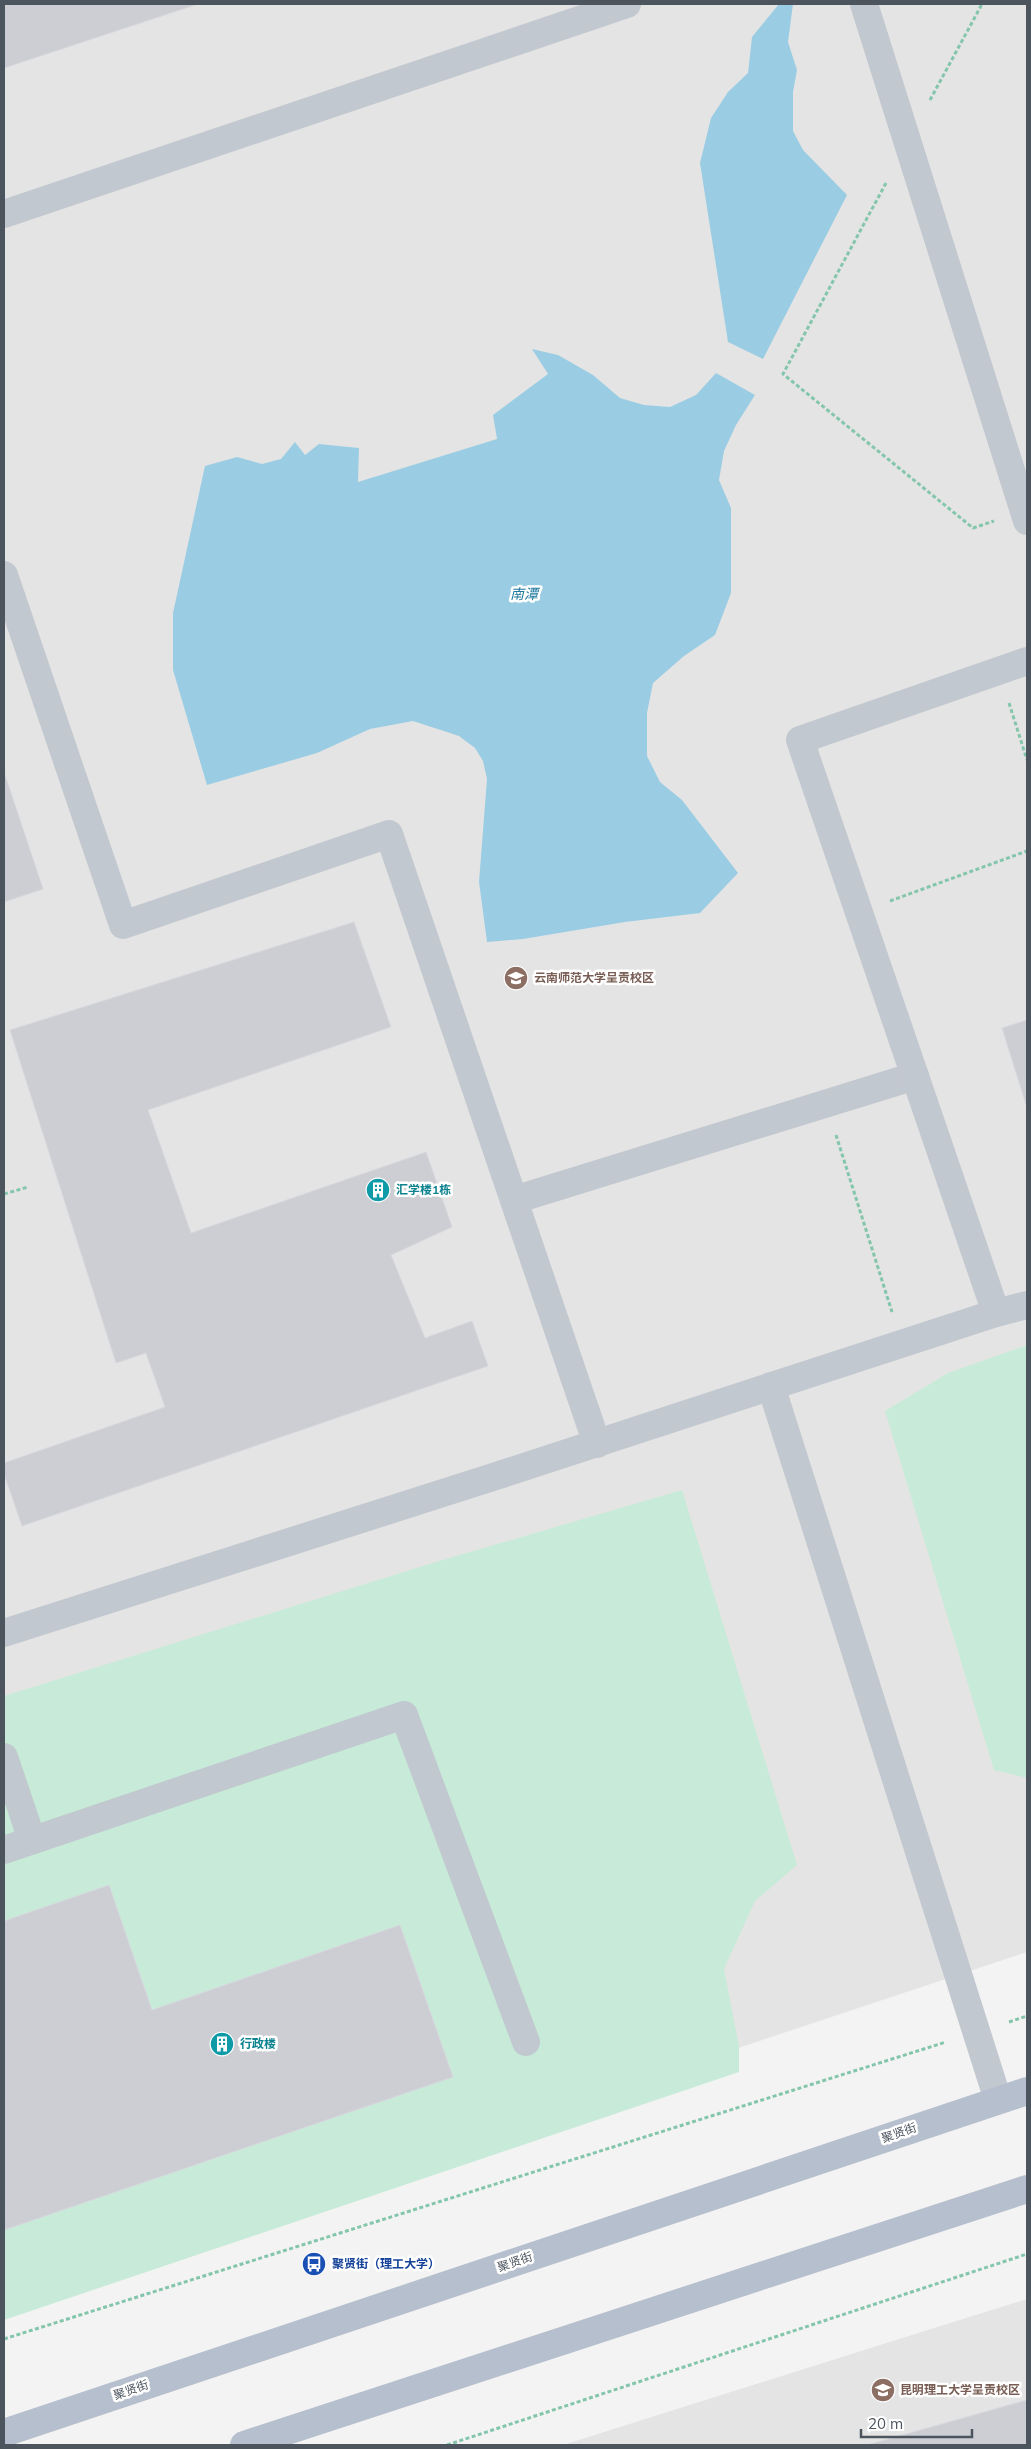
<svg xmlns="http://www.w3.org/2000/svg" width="1031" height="2449" viewBox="0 0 1031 2449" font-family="Mulish,'Noto Sans SC',sans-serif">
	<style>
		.education { fill: #e5e4e4 }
		.green { fill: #c7ebd8 }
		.water { fill: #9acde3 }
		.building { fill: #cdced4; stroke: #d7d8dd }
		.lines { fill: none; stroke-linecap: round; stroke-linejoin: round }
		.path { stroke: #83c6ab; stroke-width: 3; stroke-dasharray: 4 2.5; stroke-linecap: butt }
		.minor { stroke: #c2c8cf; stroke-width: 28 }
		.major { stroke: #b6bfcd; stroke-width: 28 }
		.labels { text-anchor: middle; stroke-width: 5; stroke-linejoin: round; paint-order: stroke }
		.education-label { font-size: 12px; font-weight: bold; fill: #785e54; stroke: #fff; text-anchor: start }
		.culture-label { font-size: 12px; font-weight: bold; fill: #0d838f; stroke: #fff; text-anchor: start }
		.street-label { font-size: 12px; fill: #4c545e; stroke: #fff }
		.transit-label { font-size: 12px; font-weight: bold; fill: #164399; stroke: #fff; text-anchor: start }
		.water-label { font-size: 14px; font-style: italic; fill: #1e799f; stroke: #fff }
	</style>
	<rect width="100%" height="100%" fill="#f4f3f3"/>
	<!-- education -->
	<g class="education">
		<polygon points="4,4 1027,4 1027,1952 4,2292"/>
		<polygon points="1027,2299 1027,2445 563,2445 915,2334"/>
	</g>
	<!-- green -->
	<g class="green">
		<polygon points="1027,1345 1027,1778 994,1770 885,1411 948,1373"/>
		<polygon points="682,1490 797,1865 755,1901 724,1969 739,2047 739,2072 4,2320 4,1696 436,1562"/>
	</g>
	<!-- water -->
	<g class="water">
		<polygon points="779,4 793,4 788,42 797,70 793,92 793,131 803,150 847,195 763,359 728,342 700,163 711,118 728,92 748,73 752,37"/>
		<polygon points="532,349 558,355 593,375 620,398 644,405 670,407 696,395 716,373 755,395 736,425 724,451 719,480 731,508 731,593 715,635 684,656 653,683 647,713 647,756 660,782 682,800 738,873 700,913 625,922 523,939 487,942 479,882 487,779 483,761 475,748 459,736 413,721 370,729 317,753 207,785 173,670 173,613 205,466 237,457 262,464 281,459 295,442 305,455 319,444 359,448 358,482 497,439 493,415 548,374"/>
	</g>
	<!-- building -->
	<g class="building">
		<polygon points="4,4 198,4 4,68"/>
		<polygon points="4,772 43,889 4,902"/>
		<polygon points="354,922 391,1027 148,1110 191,1233 426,1152 452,1227 391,1255 425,1338 472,1321 488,1366 22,1526 4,1474 4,1463 165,1407 146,1353 116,1363 10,1030"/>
		<polygon points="1027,1020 1027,1108 1002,1028"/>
		<polygon points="109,1885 152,2010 400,1925 453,2077 4,2230 4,1921"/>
		<polygon points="1027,2400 1027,2445 867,2445"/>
	</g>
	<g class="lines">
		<!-- path -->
		<g class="path">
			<polyline points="930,100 982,4"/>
			<polyline points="886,183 783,374 973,528 994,521"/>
			<polyline points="1009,703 1027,760"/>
			<polyline points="890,901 1027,851"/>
			<polyline points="836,1135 892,1312"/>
			<polyline points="4,1194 28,1187"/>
			<polyline points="1009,2022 1027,2016"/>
			<polyline points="4,2339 946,2042"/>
			<polyline points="447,2445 1027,2254"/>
		</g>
		<!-- minor -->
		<g class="minor">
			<polyline points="864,4 1027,521"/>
			<polyline points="4,214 627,4"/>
			<polyline points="4,575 123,925 389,834 597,1444"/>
			<polyline points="514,1200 915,1076"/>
			<polyline points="996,1313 800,740 1027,661"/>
			<polyline points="771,1386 998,2100"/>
			<polyline points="4,1633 493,1477 996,1313 1027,1305"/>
			<polyline points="4,1757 32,1840"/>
			<polyline points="4,1850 404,1715 526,2042"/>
		</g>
		<!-- major -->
		<g class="major">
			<polyline points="4,2433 1027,2091"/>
			<polyline points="244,2445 1027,2189"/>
		</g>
	</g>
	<!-- icons -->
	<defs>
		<g id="university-disc" transform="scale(1.25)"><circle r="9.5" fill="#8d6e63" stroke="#fff"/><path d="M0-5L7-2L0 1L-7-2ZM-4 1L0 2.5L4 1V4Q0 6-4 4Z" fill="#fff"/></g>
		<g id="building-disc" transform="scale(1.25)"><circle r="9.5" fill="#0f9aa8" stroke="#fff"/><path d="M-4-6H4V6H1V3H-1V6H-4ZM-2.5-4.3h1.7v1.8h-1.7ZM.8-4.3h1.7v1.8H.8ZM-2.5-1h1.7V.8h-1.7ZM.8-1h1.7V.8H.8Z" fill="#fff"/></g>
		<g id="bus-disc" transform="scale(1.25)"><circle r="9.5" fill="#1a4fb4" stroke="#fff"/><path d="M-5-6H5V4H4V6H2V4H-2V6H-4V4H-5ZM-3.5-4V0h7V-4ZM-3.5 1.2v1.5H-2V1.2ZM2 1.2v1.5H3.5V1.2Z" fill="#fff"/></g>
	</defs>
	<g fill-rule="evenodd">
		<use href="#university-disc" x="516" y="978"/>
		<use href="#building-disc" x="378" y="1190"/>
		<use href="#building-disc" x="222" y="2044"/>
		<use href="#bus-disc" x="314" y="2264"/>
		<use href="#university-disc" x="883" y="2390"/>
	</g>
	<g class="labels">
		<!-- education labels -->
		<g class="education-label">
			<text x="534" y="982">云南师范大学呈贡校区</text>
			<text x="900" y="2394">昆明理工大学呈贡校区</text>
		</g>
		<!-- culture labels -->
		<g class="culture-label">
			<text x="396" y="1194">汇学楼1栋</text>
			<text x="240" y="2048">行政楼</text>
		</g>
		<!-- street labels -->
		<g class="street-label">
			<text transform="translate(899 2133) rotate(-19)" y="4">聚贤街</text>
			<text transform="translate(515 2262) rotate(-19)" y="4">聚贤街</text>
			<text transform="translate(131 2390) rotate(-19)" y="4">聚贤街</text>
		</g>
		<!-- transit labels -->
		<g class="transit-label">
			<text x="332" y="2268">聚贤街（理工大学）</text>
		</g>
		<!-- water labels -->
		<g class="water-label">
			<text x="524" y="599">南潭</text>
		</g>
	</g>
	<!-- border -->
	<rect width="1031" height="2449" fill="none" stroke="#4c545e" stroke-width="10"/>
	<!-- scale -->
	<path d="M861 2429v8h111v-8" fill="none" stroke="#4c545e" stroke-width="2.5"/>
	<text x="868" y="2429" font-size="15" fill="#4c545e" stroke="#ffffff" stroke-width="4" paint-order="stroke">20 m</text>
</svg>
